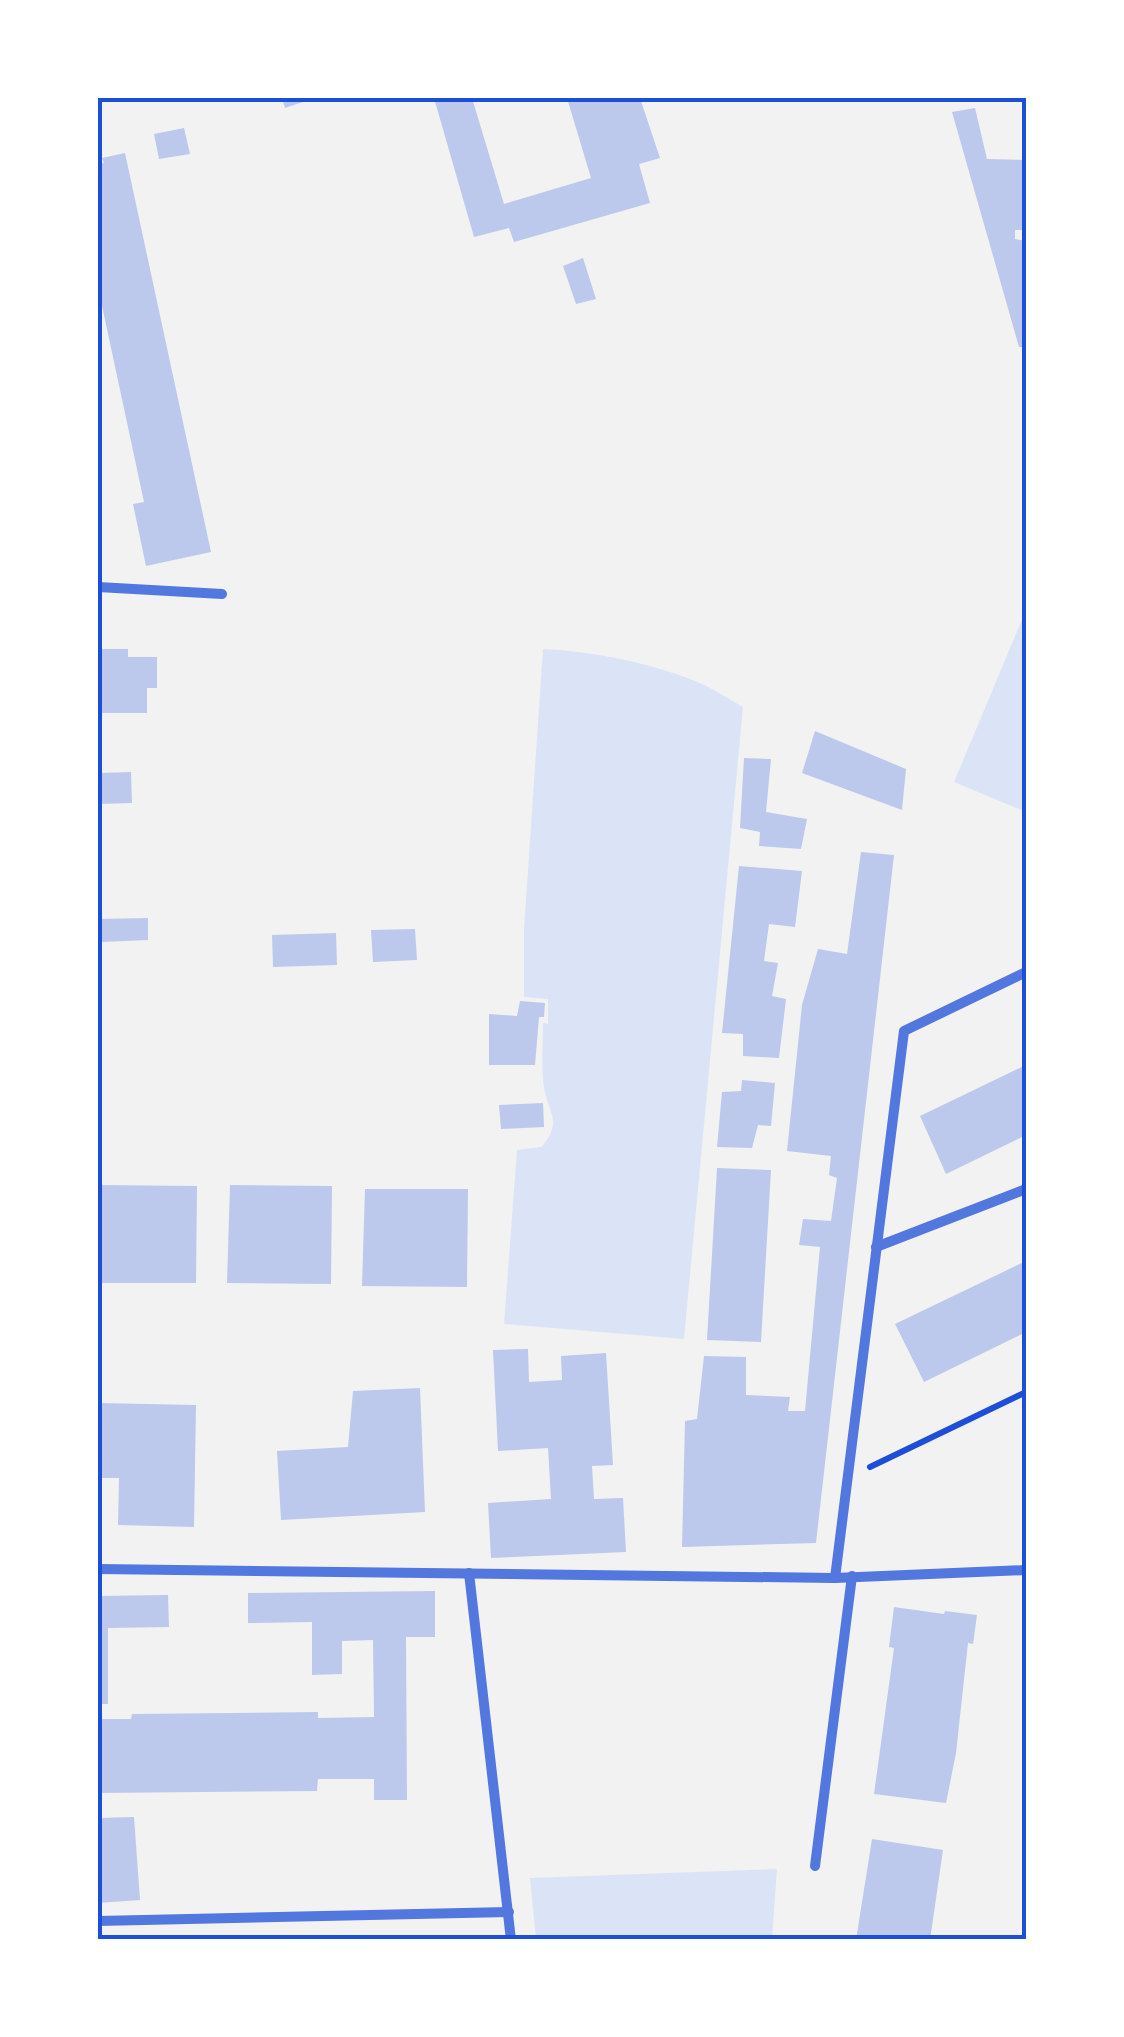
<svg xmlns="http://www.w3.org/2000/svg" width="1124" height="2037" viewBox="0 0 1124 2037" font-family="'Archivo Narrow',sans-serif">
	<style>
		.green { fill: #dbe4f7 }
		.building { fill: #bdc9ec }
		.lines { fill: none; stroke-linecap: round; stroke-linejoin: round }
		.path { stroke: #1d4ed8; stroke-width: 6 }
		.minor { stroke: #5277de; stroke-width: 10 }
		.neatline { fill: none; stroke: #1d4ed8; stroke-width: 4 }
	</style>
	<rect width="100%" height="100%" fill="#f2f2f2"/>
	<!-- green -->
	<g class="green">
		<polygon points="1026,610 1026,812 954,782"/>
		<path d="M543,649C592,651 657,664 702,684C716,690 730,700 743,707L684,1339L504,1324L517,1150L541,1147C563,1122 549,1115 544,1088C541,1068 543,1044 543,1023L548,1024V999L524,997V929Z"/>
		<polygon points="777,1869 772,1939 536,1939 530,1878"/>
	</g>
	<!-- building -->
	<g class="building">
		<polygon points="282,98 315,98 285,108"/>
		<polygon points="434,98 472,98 504,204 591,178 567,98 640,98 660,158 639,164 650,203 514,242 509,228 474,237"/>
		<polygon points="975,108 987,159 1026,160 1026,230 1015,230 1015,239 1026,241 1026,347 1019,347 952,112"/>
		<polygon points="184,128 190,154 159,159 154,134"/>
		<polygon points="125,153 211,552 146,566 133,504 144,502 98,287 98,164 104,163 102,158"/>
		<polygon points="583,258 596,299 576,304 563,266"/>
		<polygon points="98,649 128,649 128,657 157,657 157,688 147,688 147,713 98,713"/>
		<polygon points="815,731 906,769 902,810 802,773"/>
		<polygon points="744,758 771,759 766,812 807,819 801,849 759,846 760,832 740,828"/>
		<polygon points="131,772 132,803 98,804 98,773"/>
		<polygon points="861,852 894,855 816,1543 682,1547 685,1421 697,1419 704,1356 746,1357 746,1395 790,1397 788,1411 805,1411 820,1247 799,1245 803,1219 831,1221 837,1178 829,1175 831,1156 787,1151 802,1005 818,949 847,954"/>
		<polygon points="739,866 802,871 795,927 769,924 764,961 778,963 772,996 786,999 779,1058 743,1056 743,1034 722,1033"/>
		<polygon points="148,918 148,940 101,942 102,973 98,973 98,919"/>
		<polygon points="415,929 417,960 373,962 371,930"/>
		<polygon points="336,933 337,965 273,967 272,935"/>
		<polygon points="520,1001 545,1003 544,1017 539,1017 535,1065 489,1065 489,1014 517,1016"/>
		<polygon points="1026,1065 1026,1135 946,1174 920,1116"/>
		<polygon points="742,1080 775,1083 771,1126 758,1125 752,1148 717,1147 722,1092 741,1091"/>
		<polygon points="543,1103 544,1127 501,1129 499,1105"/>
		<polygon points="717,1168 771,1170 761,1342 707,1340"/>
		<polygon points="98,1185 197,1186 196,1283 98,1283"/>
		<polygon points="230,1185 332,1186 331,1284 227,1283"/>
		<polygon points="365,1189 468,1189 467,1287 362,1286"/>
		<polygon points="1026,1261 1026,1332 924,1382 895,1324"/>
		<polygon points="528,1349 529,1382 562,1380 561,1356 606,1353 613,1465 592,1466 594,1499 623,1498 626,1552 491,1558 488,1503 551,1499 548,1448 498,1451 493,1350"/>
		<polygon points="420,1388 425,1512 281,1520 277,1451 348,1447 353,1391"/>
		<polygon points="98,1403 196,1405 194,1527 118,1525 119,1478 98,1478"/>
		<polygon points="435,1591 435,1637 406,1637 407,1800 374,1800 374,1779 318,1779 317,1791 98,1793 98,1719 131,1719 132,1714 318,1712 318,1718 374,1717 373,1640 342,1641 342,1674 312,1675 312,1622 248,1623 248,1593"/>
		<polygon points="168,1595 169,1627 108,1628 108,1704 98,1704 98,1596"/>
		<polygon points="894,1607 944,1614 945,1611 977,1615 973,1644 968,1643 956,1753 946,1803 874,1794 894,1648 889,1647"/>
		<polygon points="134,1817 140,1900 98,1903 98,1818"/>
		<polygon points="872,1839 943,1850 930,1940 856,1940"/>
	</g>
	<g class="lines">
		<!-- path -->
		<polyline class="path" points="870,1467 1026,1392"/>
		<!-- minor -->
		<g class="minor">
			<polyline points="98,587 222,594"/>
			<polyline points="876,1247 1026,1189"/>
			<polyline points="98,1569 835,1578 1026,1570"/>
			<polyline points="469,1573 511,1940"/>
			<polyline points="835,1578 904,1031 1026,972"/>
			<polyline points="815,1866 852,1576"/>
			<polyline points="98,1921 509,1912"/>
		</g>
	</g>
	<!-- border -->
	<rect width="1124" height="2037" fill="none" stroke="#ffffff" stroke-width="200"/>
	<rect x="100" y="100" width="924" height="1837" class="neatline"/>
</svg>
